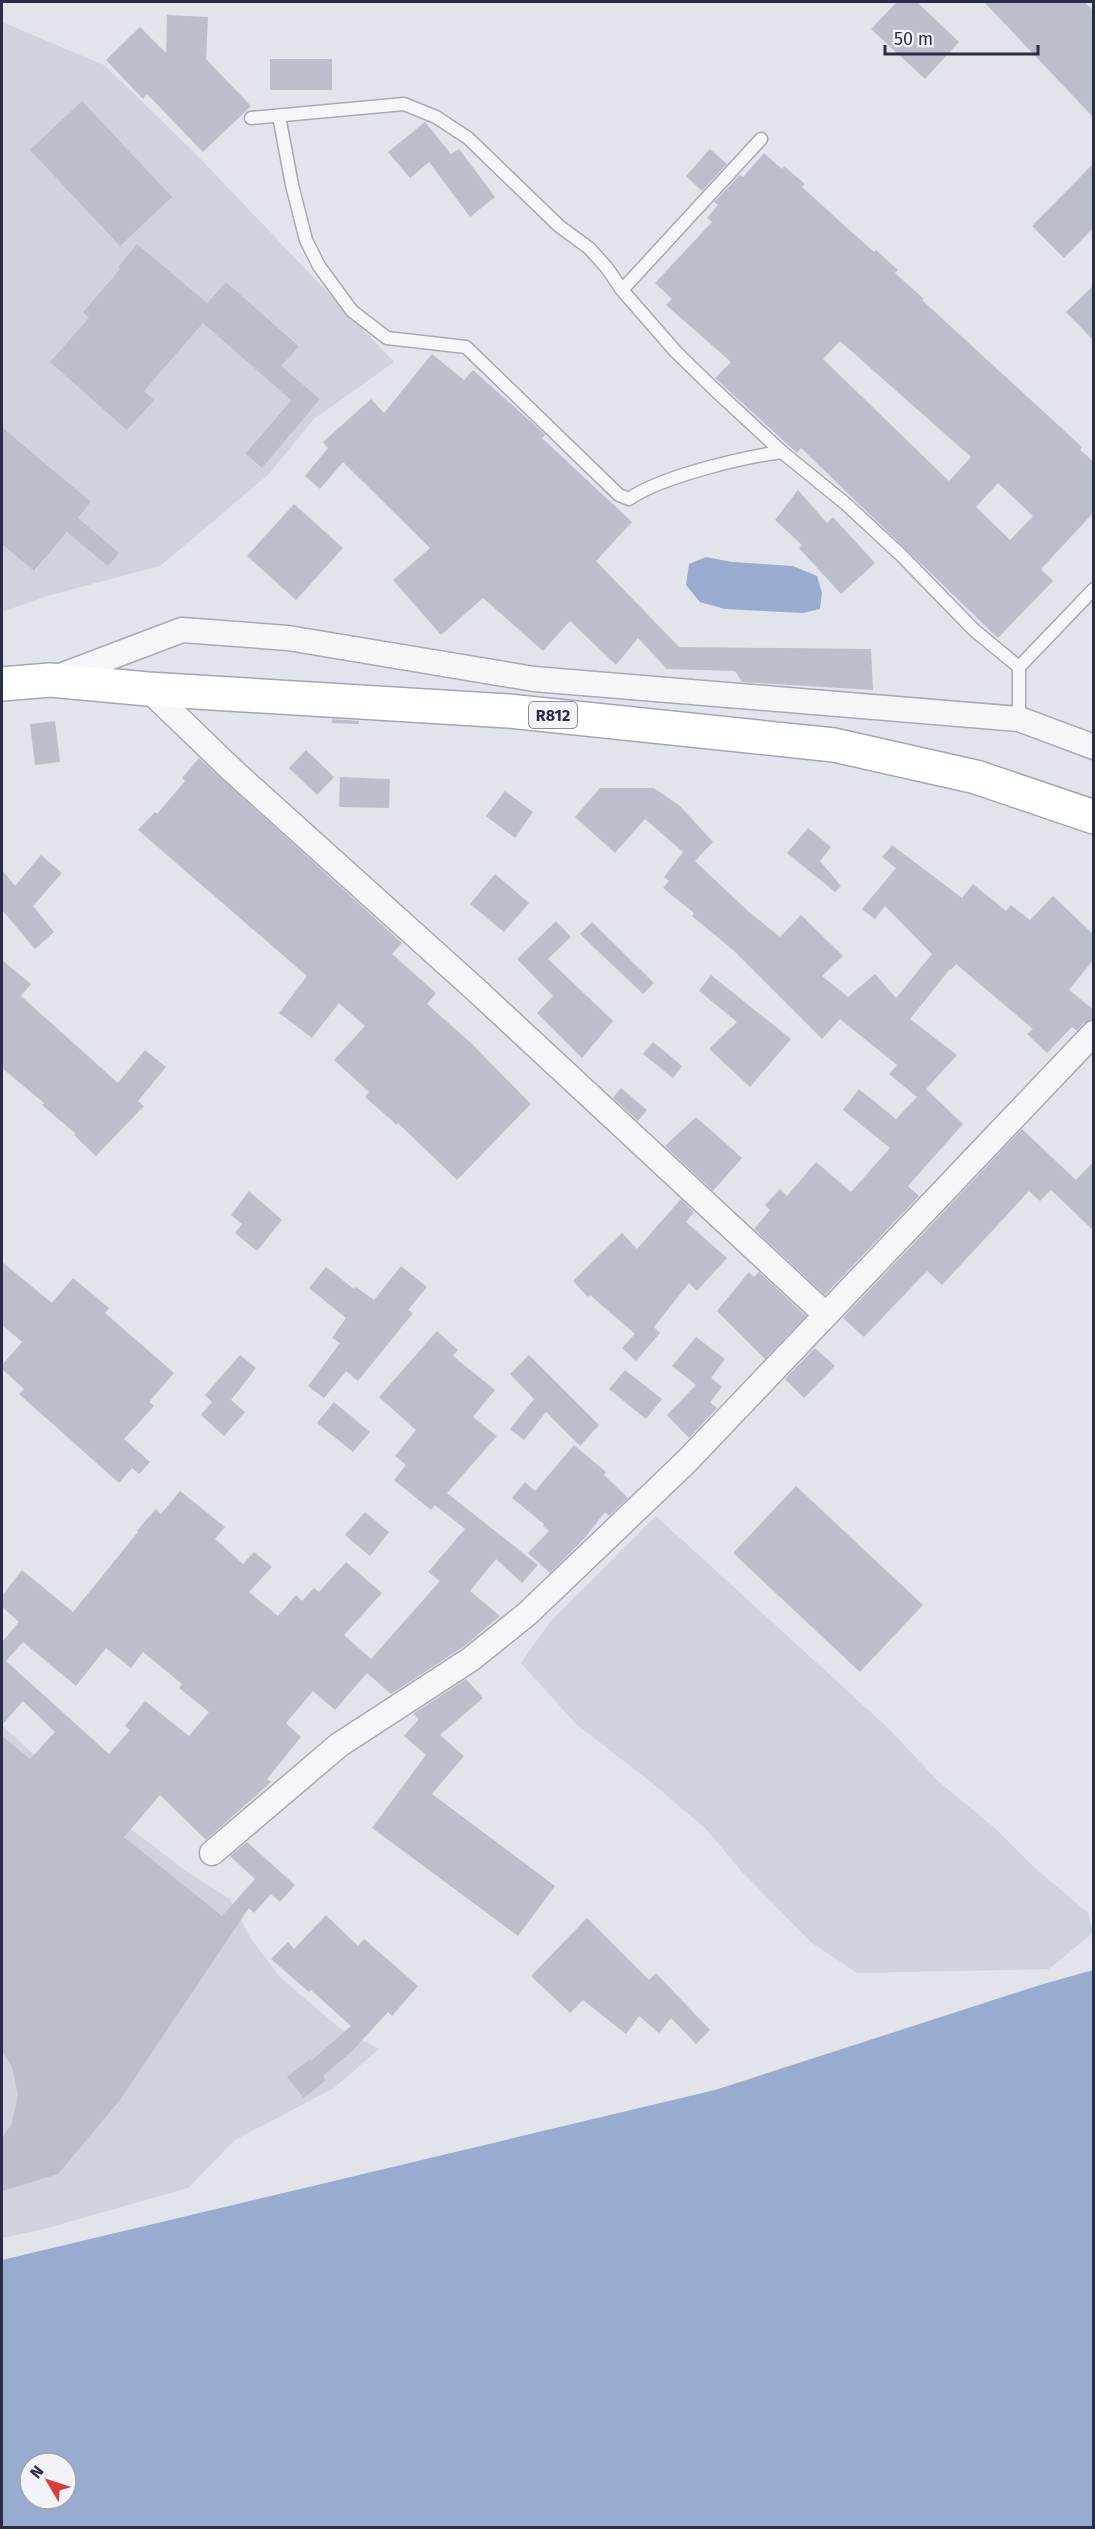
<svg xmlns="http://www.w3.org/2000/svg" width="1095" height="2529" viewBox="0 0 1095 2529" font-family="'Fira Sans',sans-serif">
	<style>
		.built { fill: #cfd3de; fill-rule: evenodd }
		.water { fill: #99abcf; fill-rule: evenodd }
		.building { fill: #bbbfcc; fill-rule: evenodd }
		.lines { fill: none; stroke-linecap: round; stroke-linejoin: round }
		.service-casing { stroke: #a6aab6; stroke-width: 15 }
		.minor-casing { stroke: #a6aab6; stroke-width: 27 }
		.primary-casing { stroke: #a0a6b8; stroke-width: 36 }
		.service { stroke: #f5f6f9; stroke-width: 12 }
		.minor { stroke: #f5f6f9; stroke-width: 24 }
		.primary { stroke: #fff; stroke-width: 33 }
		.labels { text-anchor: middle; stroke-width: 4.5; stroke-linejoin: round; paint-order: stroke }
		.shield { fill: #f2f3f8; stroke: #65697b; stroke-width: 1.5 }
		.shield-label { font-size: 16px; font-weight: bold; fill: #282e45 }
	</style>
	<rect width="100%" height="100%" fill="#e2e4eb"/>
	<!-- built -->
	<g class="built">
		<path d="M2,22L104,65L193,151L394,362L314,419L268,475L160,566L47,596L2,612V539L29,506L3,485L2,487V474L32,499L55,471L2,427ZM113,277L188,340L157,376L83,312ZM226,282L299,345V346L195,316ZM303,385L320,399L261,468L245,454ZM60,477L91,502L35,571L4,545Z"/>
		<polygon points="656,1516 888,1728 937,1780 996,1829 1035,1868 1088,1913 1093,1933 1049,1969 857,1973 812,1943 743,1873 705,1828 652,1783 576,1724 521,1663 550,1622"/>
		<polygon points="2,1725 85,1802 135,1832 186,1871 230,1899 251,1939 281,1978 338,2027 379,2049 334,2088 235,2140 188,2188 44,2229 2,2238"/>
	</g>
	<!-- water -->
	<g class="water">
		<polygon points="706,557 732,562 793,566 817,576 822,593 820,609 803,613 725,609 700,602 686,585 689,564"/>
		<path d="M1093,1970V2527H2V2260L715,2090L1040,1985ZM30,2463H66V2499H30Z"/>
	</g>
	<!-- building -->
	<g class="building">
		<polygon points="897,2 917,2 959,42 925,79 871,29"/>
		<polygon points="984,2 1084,2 1094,11 1094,118"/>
		<polygon points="167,15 208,17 206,59 251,106 203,152 147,94 143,99 106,60 140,27 166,53"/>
		<rect x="270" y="59" width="62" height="31"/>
		<polygon points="82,101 172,197 120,246 30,150"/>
		<polygon points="425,122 451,154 459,149 495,197 470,217 429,162 410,178 388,152"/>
		<polygon points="710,149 727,164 702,191 686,176"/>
		<path d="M764,153L782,169L784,166L805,184L802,187L846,227L874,252L876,250L898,270L895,273L924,299L922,300L1082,447L1080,450L1094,462V512L1041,569L1053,581L998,638L801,448L797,453L715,378L731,362L666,305L672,299L655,283L712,222L707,218L718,205L714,202L740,175L743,177ZM840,341L971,457L949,481L823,359ZM998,483L1033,516L1010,540L976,507Z"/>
		<polygon points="1094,163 1094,227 1064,258 1032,226"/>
		<polygon points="137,244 207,303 226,282 299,346 281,366 320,399 262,468 245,454 291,400 203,323 144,391 154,400 127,430 50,362 89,318 83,312 120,269 118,267"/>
		<polygon points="1094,285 1094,341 1066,312"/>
		<polygon points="432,354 464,380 473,370 540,430 545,435 542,438 632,522 596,561 679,647 871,649 873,690 742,682 735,671 667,669 638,638 616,665 570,621 543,651 483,598 441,635 393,580 430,548 343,462 320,489 305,476 328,448 323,442 371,399 384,413"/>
		<polygon points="2,427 91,502 78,518 119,553 108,566 67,532 34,571 2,544"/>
		<polygon points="798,490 827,523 833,517 875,563 841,594 799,548 802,545 775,520"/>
		<polygon points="294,504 343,548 296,600 247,556"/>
		<polygon points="332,719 359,721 359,724 332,723"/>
		<polygon points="55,721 60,762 35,765 30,724"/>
		<polygon points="306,750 334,777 317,795 289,768"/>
		<polygon points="199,758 402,943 392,954 436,993 427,1004 470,1042 531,1104 457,1180 398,1123 397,1125 365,1097 369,1092 334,1060 365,1026 339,1003 312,1038 279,1013 307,976 138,830 155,812 157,814 185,781 182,778"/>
		<polygon points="340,777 390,779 389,808 339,807"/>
		<polygon points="600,788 654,788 680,806 713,842 695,861 749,912 780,937 801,915 843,956 822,976 848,997 875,974 896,998 932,954 885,906 875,919 862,909 896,868 882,857 892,845 962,898 973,884 1006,911 1011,905 1030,920 1053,896 1094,935 1094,959 1069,990 1094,1010 1094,1019 1084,1023 1077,1031 1072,1027 1047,1053 1027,1034 1033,1029 956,964 951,970 950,969 910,1019 957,1055 926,1089 963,1124 908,1186 919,1196 825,1295 754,1229 770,1210 765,1205 780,1189 787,1196 816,1162 851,1192 890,1148 843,1110 859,1089 896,1119 917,1097 889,1074 897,1065 840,1019 822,1039 733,950 692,916 694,913 663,888 669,881 664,877 683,852 645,819 615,853 575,817"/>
		<polygon points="505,791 533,812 515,838 486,816"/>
		<polygon points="808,828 831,847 820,861 841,886 835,892 787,853"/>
		<polygon points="41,855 62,873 33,906 54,932 35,949 2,910 2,870 15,886"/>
		<polygon points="495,874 529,903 504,932 470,904"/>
		<polygon points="556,921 571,937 548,959 613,1021 582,1058 537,1013 553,996 517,959"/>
		<polygon points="592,922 654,983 643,994 580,934"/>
		<polygon points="2,960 31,984 21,996 118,1083 145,1050 166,1067 138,1101 144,1106 96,1156 74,1135 76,1134 42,1105 44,1103 2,1068"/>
		<polygon points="711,975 791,1039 750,1087 709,1049 737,1022 699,991"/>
		<polygon points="653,1042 682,1066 673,1078 643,1054"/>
		<polygon points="621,1088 647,1110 638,1121 613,1098"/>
		<polygon points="696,1117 742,1158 713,1191 665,1146"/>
		<polygon points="1022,1129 1076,1180 1094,1161 1094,1231 1051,1190 1040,1201 1029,1191 942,1285 927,1271 864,1337 843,1318"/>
		<polygon points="249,1191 282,1220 257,1251 235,1233 242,1224 231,1215"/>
		<polygon points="681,1199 694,1212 686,1222 727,1258 697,1291 689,1283 654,1327 660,1333 636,1361 622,1348 635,1334 590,1295 588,1297 573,1281 622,1233 637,1249"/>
		<polygon points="2,1262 52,1303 73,1278 109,1308 105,1313 174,1373 149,1402 154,1406 124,1439 150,1462 139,1474 132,1468 119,1483 19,1394 24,1389 2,1369 2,1365 22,1342 2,1325"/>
		<polygon points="401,1266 427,1287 408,1310 413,1313 358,1381 346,1371 324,1398 308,1386 340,1343 332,1338 346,1318 309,1288 326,1267 354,1289 356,1287 374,1300"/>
		<polygon points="749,1272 754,1277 759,1272 806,1316 765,1359 717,1311"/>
		<path d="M437,1331L458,1350L453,1356L495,1390L473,1417L497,1436L447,1493L538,1565L522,1583L496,1559L470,1591L500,1616L463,1647L391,1694L367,1673L335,1710L313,1691L286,1723L301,1737L267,1779L271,1782L206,1840L160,1795L124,1837L222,1916L255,1879L230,1856L247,1842L295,1885L280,1902L271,1894L254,1913L249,1908L120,2100L58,2174L2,2191V2138L12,2123L18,2095L12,2067L2,2051V1736L30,1759L55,1732L23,1701L2,1725V1642L19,1622L2,1607V1596L22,1570L73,1612L138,1532L137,1531L146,1520L156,1509L161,1514L180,1491L225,1527L215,1539L243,1564L254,1552L272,1567L249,1592L278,1616L296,1595L302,1601L314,1588L319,1592L346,1562L382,1593L344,1635L371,1659L440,1581L428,1572L465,1529L435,1505L431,1510L394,1480L406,1465L395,1456L416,1430L379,1397ZM23,1642L76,1686L106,1648L131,1668L143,1652L182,1684L179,1688L209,1712L189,1736L145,1701L125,1726L130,1730L109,1754L6,1661Z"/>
		<polygon points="696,1337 725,1359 711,1378 722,1387 710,1402 717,1408 689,1438 667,1415 696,1385 672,1366"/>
		<polygon points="815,1348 835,1366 804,1398 785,1379"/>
		<polygon points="240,1355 256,1368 231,1400 245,1412 224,1436 201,1415 212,1402 205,1395"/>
		<polygon points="529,1355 599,1425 580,1446 546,1412 524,1440 510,1429 534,1399 510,1374"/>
		<polygon points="625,1370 662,1399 646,1419 609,1389"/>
		<polygon points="334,1402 370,1432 353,1452 317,1423"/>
		<polygon points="574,1445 606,1472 604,1475 628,1498 609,1516 605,1512 583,1540 550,1573 528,1553 549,1531 543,1526 544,1524 512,1498 525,1482 535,1491"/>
		<polygon points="796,1486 923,1605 860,1672 733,1553"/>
		<polygon points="365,1512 389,1532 370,1556 345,1535"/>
		<polygon points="466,1679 483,1698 440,1735 464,1756 432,1794 555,1886 518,1936 372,1828 426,1755 404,1736 419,1719 413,1714"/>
		<polygon points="326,1915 358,1946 364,1939 418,1986 392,2016 388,2012 352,2051 323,2076 326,2080 304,2098 287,2077 310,2059 311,2061 351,2026 311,1990 309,1992 271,1959 288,1942 294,1949"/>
		<polygon points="587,1918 649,1980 656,1973 710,2030 696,2044 671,2018 659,2033 639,2016 626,2034 583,2000 570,2013 531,1976"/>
	</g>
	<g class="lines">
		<!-- service casing -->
		<g class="service-casing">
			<g id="service">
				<path d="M279,116L292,185L306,240L319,266L352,311L387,338L466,347L619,495L629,499C660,477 743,457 782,452"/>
				<polyline points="251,118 404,104 436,117 468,138 559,226 589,248 607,268 622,290 676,352 715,390 782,452 846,504 902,556 974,630 1019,667 1019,719"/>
				<polyline points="622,290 761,139"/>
				<polyline points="1019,667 1094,589"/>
			</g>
		</g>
		<!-- minor casing -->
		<g class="minor-casing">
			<g id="minor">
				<polyline points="55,678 182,630 288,638 534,679 1019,719 1094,747"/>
				<polyline points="148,689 232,770 475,989 825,1314"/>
				<polyline points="212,1853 339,1745 471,1659 527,1614 687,1461 1094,1033"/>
			</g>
		</g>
		<!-- primary casing -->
		<g class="primary-casing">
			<polyline id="primary" points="2,684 50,680 148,689 508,711 834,745 976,777 1094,817"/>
		</g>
		<!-- service -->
		<use href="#service" class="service"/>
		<!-- minor -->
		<use href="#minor" class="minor"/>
		<!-- primary -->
		<use href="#primary" class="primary"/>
	</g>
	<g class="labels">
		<!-- shield labels -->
		<rect class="shield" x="529" y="702" width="48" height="26" rx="4.5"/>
		<g class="shield-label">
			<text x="553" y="721">R812</text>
		</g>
	</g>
	<!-- border -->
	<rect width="1095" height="2529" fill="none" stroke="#282e45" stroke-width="6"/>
	<!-- north arrow -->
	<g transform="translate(48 2481) rotate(309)"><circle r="28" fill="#f2f3f8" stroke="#a1a4b0" stroke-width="1.5"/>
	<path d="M0-4.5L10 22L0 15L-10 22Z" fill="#db3c3c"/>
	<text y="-9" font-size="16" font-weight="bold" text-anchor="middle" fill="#282e45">N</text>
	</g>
	<!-- scale -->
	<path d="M885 45v9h153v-9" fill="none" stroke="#282e45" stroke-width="3"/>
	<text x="894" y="45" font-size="18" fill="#282e45" stroke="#f2f3f8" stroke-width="4.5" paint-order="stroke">50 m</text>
</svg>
